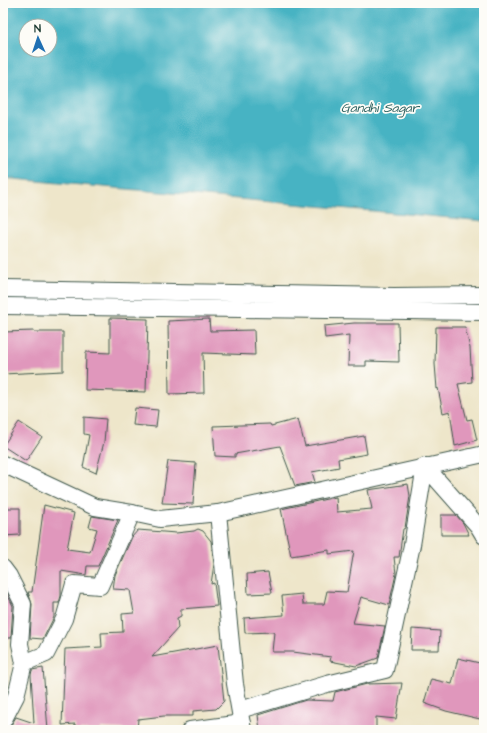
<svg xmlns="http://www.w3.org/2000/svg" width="487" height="733" viewBox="0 0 487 733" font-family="'Architects Daughter',sans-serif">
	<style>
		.water { fill: #46b3c3; stroke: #32787c; fill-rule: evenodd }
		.building { fill: #e097bc }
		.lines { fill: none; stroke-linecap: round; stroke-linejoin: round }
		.minor-casing { stroke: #3e564a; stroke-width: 18 }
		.minor { stroke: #fff; stroke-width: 16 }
		.labels { text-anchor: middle; stroke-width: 3.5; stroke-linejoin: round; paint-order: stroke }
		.water-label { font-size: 13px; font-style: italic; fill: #2b605f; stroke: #fdfcf7 }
	</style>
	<rect width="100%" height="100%" fill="#fdfcf7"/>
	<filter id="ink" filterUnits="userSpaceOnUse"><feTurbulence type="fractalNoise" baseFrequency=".025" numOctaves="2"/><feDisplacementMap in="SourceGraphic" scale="8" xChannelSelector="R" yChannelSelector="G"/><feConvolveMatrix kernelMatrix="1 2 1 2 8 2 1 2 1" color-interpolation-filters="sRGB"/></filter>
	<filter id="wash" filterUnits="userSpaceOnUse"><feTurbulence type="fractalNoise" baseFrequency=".012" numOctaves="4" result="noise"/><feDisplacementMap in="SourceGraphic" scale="16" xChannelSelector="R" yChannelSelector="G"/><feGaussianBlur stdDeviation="0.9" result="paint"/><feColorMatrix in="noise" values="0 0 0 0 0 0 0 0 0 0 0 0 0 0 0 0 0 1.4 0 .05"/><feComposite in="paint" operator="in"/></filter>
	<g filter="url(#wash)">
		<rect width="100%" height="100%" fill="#eee6ca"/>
		<!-- water -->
		<path class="water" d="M3,3H484V221L3,178ZM26,26H50V50H26Z"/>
		<g id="blocks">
			<!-- building -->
			<g class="building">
				<polygon points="110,318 148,319 146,392 85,390 86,352 110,353"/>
				<polygon points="209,319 210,331 254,330 255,355 203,353 204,393 169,394 168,321"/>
				<polygon points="354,323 398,323 399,362 366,361 366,366 348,366 349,335 325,338 324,326"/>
				<polygon points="436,327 465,327 470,348 472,382 458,384 467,420 472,419 477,440 455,446 450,411 443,413 438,388 437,389 435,364"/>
				<polygon points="34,331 34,332 63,332 63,371 3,374 3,332"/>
				<polygon points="135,408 158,410 156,427 133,425"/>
				<polygon points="84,417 106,419 104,442 96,473 83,467 89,435 84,434"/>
				<polygon points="298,419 305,446 364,436 367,454 338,459 339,467 312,472 315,482 295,486 280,446 235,454 235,457 215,456 213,426 270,424 271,426"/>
				<polygon points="19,422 42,437 26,461 3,446"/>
				<polygon points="168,461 196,463 193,504 162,503"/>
				<polygon points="408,484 410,496 405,528 403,529 399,557 394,557 396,574 389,605 361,597 353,623 385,626 378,658 356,666 330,661 331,657 293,652 272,652 274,632 245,633 244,618 284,615 282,596 302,594 303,604 324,604 327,591 347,592 354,551 329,554 329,550 291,556 281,509 336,497 337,512 372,509 368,490"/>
				<polygon points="44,505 74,513 67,549 90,552 97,529 89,527 92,516 118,520 98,566 87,566 86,575 61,571 61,596 59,603 54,603 54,617 43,639 30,638 32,604 28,592 32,592"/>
				<polygon points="3,508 20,508 20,535 3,536"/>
				<polygon points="441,515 456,515 463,523 469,535 441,535"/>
				<polygon points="198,529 203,531 211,541 214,564 211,584 214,583 217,606 181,609 181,616 177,618 178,628 152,657 218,645 224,701 216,709 193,711 193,716 164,716 138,719 137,730 101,728 101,730 75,730 75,724 62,725 65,649 102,647 101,633 123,632 122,614 134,613 130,590 113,589 115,575 132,537 138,530 176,533 194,531"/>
				<polygon points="268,572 272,593 248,594 247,574"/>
				<polygon points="3,585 13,606 11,638 3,638"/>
				<polygon points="412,629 440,631 439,650 411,650"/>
				<polygon points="458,658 484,664 484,699 480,719 446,711 424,703 431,679 452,684"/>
				<polygon points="43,668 48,730 8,730 16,717 34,723 31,675 32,670"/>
				<polygon points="402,683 396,719 376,717 376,730 260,730 258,715 306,700 333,701 335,692 367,684"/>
			</g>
		</g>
	</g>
	<g filter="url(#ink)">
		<use href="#blocks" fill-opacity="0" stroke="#3e564a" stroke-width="1"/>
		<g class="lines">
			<!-- minor casing -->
			<g class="minor-casing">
				<g id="minor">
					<polyline points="3,289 394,296 484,295"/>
					<polyline points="3,306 484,312"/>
					<polyline points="3,464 95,507 132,513 160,519 218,513 484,454"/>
					<polyline points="218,513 235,684 243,730"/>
					<polyline points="3,568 9,576 23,604 20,644 24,663 16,696 3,721"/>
					<polyline points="24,663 46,654 64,619 74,584 100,586 132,513"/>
					<polyline points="240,710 327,684 385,670 412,545 425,466 478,526 484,536"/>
					<polyline points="190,730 242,723"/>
				</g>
			</g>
			<!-- minor -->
			<use href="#minor" class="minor"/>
		</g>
	</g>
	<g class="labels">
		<!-- water labels -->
		<g class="water-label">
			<text x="380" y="112">Gandhi Sagar</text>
		</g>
	</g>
	<!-- margin -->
	<rect width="487" height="733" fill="none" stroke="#fdfcf7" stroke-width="16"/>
	<!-- north arrow -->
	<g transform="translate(38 38) rotate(357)"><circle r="19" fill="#fdfcf7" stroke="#a4b0a9"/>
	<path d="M0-3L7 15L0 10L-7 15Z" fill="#1f6fb2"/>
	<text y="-6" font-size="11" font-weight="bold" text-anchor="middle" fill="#1f3d34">N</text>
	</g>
</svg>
